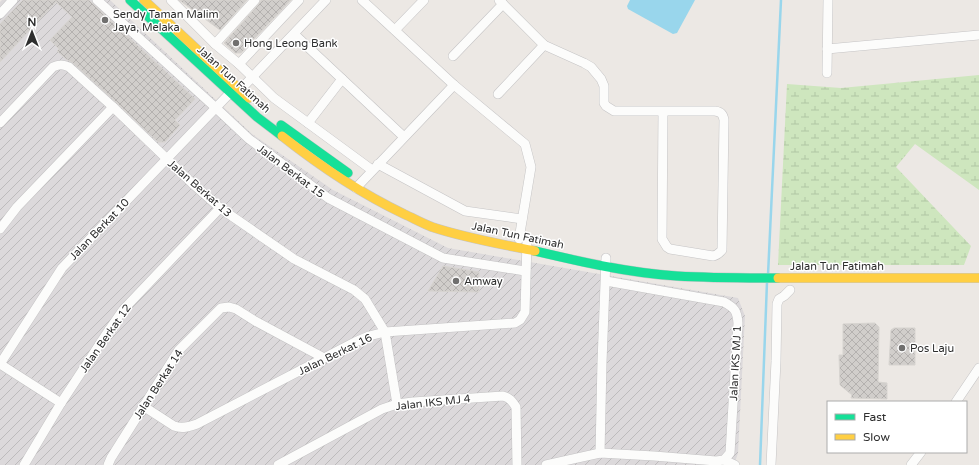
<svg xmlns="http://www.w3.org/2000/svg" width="979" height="465" viewBox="0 0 979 465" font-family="'Varela Round',sans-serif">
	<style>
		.industrial { fill: url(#industrial-furrows) }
		.wetland { fill: url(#wetland-marsh) }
		.water { fill: #99d6ec }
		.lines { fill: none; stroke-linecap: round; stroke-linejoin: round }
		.stream { stroke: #99d6ec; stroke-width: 2.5 }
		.building { fill: url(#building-cross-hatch); stroke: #d7d4d0 }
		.street-casing { stroke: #c5c4c5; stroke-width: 10 }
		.fast-casing { stroke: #c5c4c5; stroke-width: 10 }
		.slow-casing { stroke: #c5c4c5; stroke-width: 10 }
		.street { stroke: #fcfcfb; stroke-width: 9 }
		.fast { stroke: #16e098; stroke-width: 9 }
		.slow { stroke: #ffcf43; stroke-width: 9 }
		.poi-dot { fill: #706f6e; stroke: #fff; stroke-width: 1.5 }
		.labels { text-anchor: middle; stroke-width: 3; stroke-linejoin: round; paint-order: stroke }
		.poi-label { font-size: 11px; fill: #2e2e2e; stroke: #fff; text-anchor: start }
		.street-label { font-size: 11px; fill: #2e2e2e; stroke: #fff }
	</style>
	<defs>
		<pattern id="industrial-furrows" width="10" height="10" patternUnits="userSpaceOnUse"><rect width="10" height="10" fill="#dcd9db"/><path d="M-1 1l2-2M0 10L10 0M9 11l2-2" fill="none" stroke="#bdbbbc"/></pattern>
		<pattern id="wetland-marsh" width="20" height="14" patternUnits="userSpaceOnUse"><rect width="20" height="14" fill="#cee6be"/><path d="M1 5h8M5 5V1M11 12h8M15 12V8" fill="none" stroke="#b1c6a4"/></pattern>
		<pattern id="building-cross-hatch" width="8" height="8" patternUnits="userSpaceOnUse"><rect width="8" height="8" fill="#d1cecb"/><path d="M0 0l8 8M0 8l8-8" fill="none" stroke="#b4b1af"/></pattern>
	</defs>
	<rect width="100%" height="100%" fill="#ece8e4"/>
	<!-- industrial -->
	<polygon class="industrial" points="2,0 110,0 252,134 333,190 448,248 738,298 745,316 738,453 734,465 0,465 0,2"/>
	<!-- wetland -->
	<polygon class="wetland" points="979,75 979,190 915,144 896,167 971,246 964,265 778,265 787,84 841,88"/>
	<!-- water -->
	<polygon class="water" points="630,0 695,0 677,33 673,34 628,9 627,6"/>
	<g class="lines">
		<!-- stream -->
		<g class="stream">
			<polyline points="768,275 781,0"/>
			<polyline points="760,465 767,282"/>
		</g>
	</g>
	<!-- building -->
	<g class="building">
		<polygon points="23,0 89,0 93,4 195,99 175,120 180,125 165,142 158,142 117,103 73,63 66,59 57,51 59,49 50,40 72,17 56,2 0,62 0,24"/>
		<polygon points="179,0 247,0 220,30"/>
		<polygon points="261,0 291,0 241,53 235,53 224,43 259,4"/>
		<polygon points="443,266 479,272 479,292 428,291"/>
		<polygon points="875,323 879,327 878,382 887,383 887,399 851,398 852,395 840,385 839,355 843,355 843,324"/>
		<polygon points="894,328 915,328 915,365 889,365 891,330"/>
	</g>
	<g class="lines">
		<!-- street casing -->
		<g class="street-casing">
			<g id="street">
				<polyline points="97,0 216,108 249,139 328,198 443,258 525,271"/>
				<polyline points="171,0 215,44 239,64 274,98 372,170"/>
				<polyline points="362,0 454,85 525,144 531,167 519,239"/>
				<path d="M499,0L544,45L584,63L591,67L601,79L604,86V103L606,106L614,111H715C721,112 723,114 724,120L722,250C719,253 718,255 713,256L670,249L667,247L662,239L663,111"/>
				<polyline points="0,14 13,0"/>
				<polyline points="395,30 424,0"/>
				<polyline points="294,34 404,137"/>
				<polyline points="215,44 255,0"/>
				<polyline points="827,49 979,35"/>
				<polyline points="453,56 503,4"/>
				<polyline points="239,64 299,0"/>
				<polyline points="827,73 828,0"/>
				<polyline points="240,90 326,0"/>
				<polyline points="498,94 544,45"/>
				<path d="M0,123L53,67C59,64 63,64 69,67L113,107L194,185L220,208L294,259L354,290L365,299L385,332L397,404"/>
				<polyline points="308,123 342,79"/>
				<polyline points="378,164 465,211 522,219"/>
				<polyline points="356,188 454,85"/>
				<polyline points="0,229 17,207 113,107"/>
				<polyline points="0,364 62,268 230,93"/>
				<polyline points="0,364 61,403"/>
				<polyline points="956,402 979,368"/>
				<path d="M143,406L174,426C182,429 189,427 197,424L355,342L369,336L385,332L515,323L520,320L525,312L527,241"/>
				<polyline points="600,453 602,362 606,258"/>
				<polyline points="724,460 735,465"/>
				<polyline points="24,465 61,403 109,330 123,310 220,208"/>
				<polyline points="108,465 111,458 179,350 221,308 229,307 236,309 255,321 324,358"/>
				<path d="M278,465L382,409L397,404L413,402L503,396C510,398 512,401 516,407L517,465"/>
				<path d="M546,465L600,453L654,456L716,461L724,460L730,453L738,323C737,311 735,308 724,302L606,281"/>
				<polyline points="771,465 776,361 777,304 779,299 784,296 790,290"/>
				<polyline points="911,465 921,452"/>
			</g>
		</g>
		<!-- fast casing -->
		<g class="fast-casing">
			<g id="fast">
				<polyline points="130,0 257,117 282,136"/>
				<polyline points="281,125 348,173"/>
				<path d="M535,251C582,262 629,273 677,276C711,278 745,278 778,278"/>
			</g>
		</g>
		<!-- slow casing -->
		<g class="slow-casing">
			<g id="slow">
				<polyline points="144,0 249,98"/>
				<path d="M282,136C320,166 360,193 404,214C413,218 422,223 432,227C465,238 501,244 535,251"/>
				<polyline points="778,278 979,278"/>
			</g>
		</g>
		<!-- street -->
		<use href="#street" class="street"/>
		<!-- fast -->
		<use href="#fast" class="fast"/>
		<!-- slow -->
		<use href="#slow" class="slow"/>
	</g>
	<!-- markers -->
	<g class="poi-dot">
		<circle cx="105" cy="20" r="4"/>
		<circle cx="236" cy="43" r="4"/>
		<circle cx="456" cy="281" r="4"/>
		<circle cx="902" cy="348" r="4"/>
	</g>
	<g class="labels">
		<!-- poi labels -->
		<g class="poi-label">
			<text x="113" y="18">Sendy Taman Malim<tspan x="113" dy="13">Jaya, Melaka</tspan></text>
			<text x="244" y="47">Hong Leong Bank</text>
			<text x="464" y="285">Amway</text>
			<text x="910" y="352">Pos Laju</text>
		</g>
		<!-- street labels -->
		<g class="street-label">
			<text transform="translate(234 79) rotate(42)" y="4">Jalan Tun Fatimah</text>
			<text transform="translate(291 171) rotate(37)" y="4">Jalan Berkat 15</text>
			<text transform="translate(200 188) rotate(41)" y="4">Jalan Berkat 13</text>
			<text transform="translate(99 229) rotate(-46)" y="4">Jalan Berkat 10</text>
			<text transform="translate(518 235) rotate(12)" y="4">Jalan Tun Fatimah</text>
			<text x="837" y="270">Jalan Tun Fatimah</text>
			<text transform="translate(105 338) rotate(-55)" y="4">Jalan Berkat 12</text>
			<text transform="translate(335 354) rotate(-26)" y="4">Jalan Berkat 16</text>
			<text transform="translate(735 363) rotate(-87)" y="4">Jalan IKS MJ 1</text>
			<text transform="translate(158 384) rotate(-57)" y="4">Jalan Berkat 14</text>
			<text transform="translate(433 402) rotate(-6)" y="4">Jalan IKS MJ 4</text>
		</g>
	</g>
	<!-- legend -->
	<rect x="827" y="401" width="140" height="52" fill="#ffffff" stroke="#ababab"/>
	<rect x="835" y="414" width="20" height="6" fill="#16e098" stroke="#ababab"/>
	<text x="863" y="421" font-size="12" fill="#2e2e2e">Fast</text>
	<rect x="835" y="434" width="20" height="6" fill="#ffcf43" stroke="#ababab"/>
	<text x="863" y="441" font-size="12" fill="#2e2e2e">Slow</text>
	<!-- north arrow -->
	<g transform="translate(32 32)" stroke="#ffffff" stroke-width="3" paint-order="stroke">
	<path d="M0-3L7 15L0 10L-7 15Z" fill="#2e2e2e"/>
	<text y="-6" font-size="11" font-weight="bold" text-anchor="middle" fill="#2e2e2e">N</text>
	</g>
</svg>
